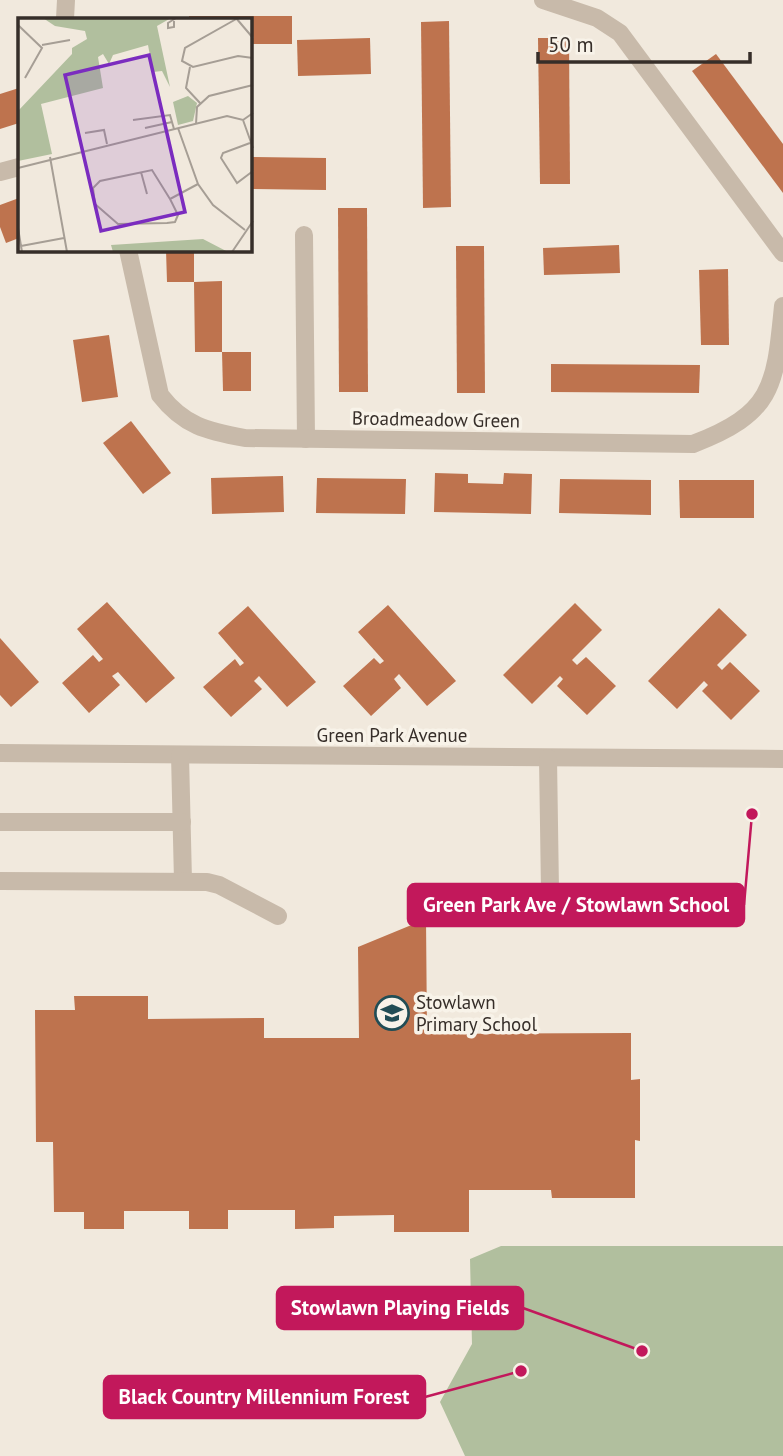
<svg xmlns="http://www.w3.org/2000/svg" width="783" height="1456" viewBox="0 0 783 1456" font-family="'PT Sans',sans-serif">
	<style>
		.green { fill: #b1bf9e }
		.building { fill: #be734e }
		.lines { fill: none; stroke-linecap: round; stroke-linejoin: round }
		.minor { stroke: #c8baaa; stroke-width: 18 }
		.labels { text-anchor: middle; stroke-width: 7; stroke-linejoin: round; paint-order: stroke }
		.street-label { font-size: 19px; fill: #362e29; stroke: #f8f3e9 }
		.poi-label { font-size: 19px; fill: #362e29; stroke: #f8f3e9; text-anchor: start }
		.inset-road { fill: none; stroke: #a69e95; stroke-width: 2 }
		.view { fill: #7b2cbf; fill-opacity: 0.15; stroke: #7b2cbf; stroke-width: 3.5 }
		.inset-edge { fill: none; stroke: #362e29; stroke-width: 3.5 }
		.leader { fill: none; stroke: #c2185b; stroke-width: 2.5 }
		.callout-dot { fill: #c2185b; stroke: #f8f3e9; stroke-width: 2.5 }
		.callout { fill: #c2185b; stroke: #c2185b; stroke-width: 2.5 }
		.callout-label { font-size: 21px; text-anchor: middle; font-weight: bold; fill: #fff }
	</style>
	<rect width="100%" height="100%" fill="#f1e9dd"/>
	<!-- green -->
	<polygon class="green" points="501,1246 783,1246 783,1456 465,1456 440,1402 472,1344 470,1259"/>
	<!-- building -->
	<g class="building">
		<polygon points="189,16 292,16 292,44 250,44 250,19 189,19"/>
		<polygon points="449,21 451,207 423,208 421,22"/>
		<polygon points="370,38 371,74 298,76 297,40"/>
		<polygon points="538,38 569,38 570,184 540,184"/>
		<polygon points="716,54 783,144 783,193 692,71"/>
		<polygon points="19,88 19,123 0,129 0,94"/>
		<polygon points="250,157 326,158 326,190 250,189"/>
		<polygon points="19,198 19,238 6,243 0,227 0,205"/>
		<polygon points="338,208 367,208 368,392 339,392"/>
		<polygon points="619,245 620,273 544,275 543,248"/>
		<polygon points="456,246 484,246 485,393 457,393"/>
		<polygon points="166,250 194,250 194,282 222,281 222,352 195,352 194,282 167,282"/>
		<polygon points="728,269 729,345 701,345 699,270"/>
		<polygon points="109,335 118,397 82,402 73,340"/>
		<polygon points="222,352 251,352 251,391 223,391"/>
		<polygon points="551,364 700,365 699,393 551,392"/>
		<polygon points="131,421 171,473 143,494 103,443"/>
		<polygon points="435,473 468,474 468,483 503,484 504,473 532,474 531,514 434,512"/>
		<polygon points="283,476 284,512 212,514 211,478"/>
		<polygon points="317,478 406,479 405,514 316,513"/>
		<polygon points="560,479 651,480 651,515 559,513"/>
		<polygon points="679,480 754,480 754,518 680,518"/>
		<polygon points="107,602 175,678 146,703 118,672 112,676 120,685 89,713 62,683 93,655 99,662 103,659 77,629"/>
		<polygon points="575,603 602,630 572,660 577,665 586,657 616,686 587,715 557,686 563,679 560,676 532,704 503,675"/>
		<polygon points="388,605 456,681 427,706 399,674 394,679 401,688 371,716 343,686 374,658 380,664 384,661 358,632"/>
		<polygon points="248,606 316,682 287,707 259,676 254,681 262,689 231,717 203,687 235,659 240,666 244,663 218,633"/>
		<polygon points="719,608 747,635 717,665 722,670 730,662 760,691 731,720 702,691 708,685 704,681 677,709 648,681"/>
		<polygon points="0,638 39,682 11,707 0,695"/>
		<polygon points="426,919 427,1034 631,1033 631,1080 640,1079 640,1141 635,1140 635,1198 552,1198 551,1190 469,1190 469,1232 394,1232 394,1215 334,1216 334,1228 295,1229 295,1210 228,1210 228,1229 189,1229 189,1211 124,1211 124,1229 84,1229 84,1212 54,1212 53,1142 36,1142 35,1010 75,1010 74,996 148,996 148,1019 264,1018 264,1038 359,1038 358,947"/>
	</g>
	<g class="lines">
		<!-- minor -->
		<g class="minor">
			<polyline points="543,0 597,18 620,33 783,253"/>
			<polyline points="65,19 66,0"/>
			<polyline points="0,172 19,167"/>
			<polyline points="304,235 306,439"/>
			<path d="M128,250L160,395C184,426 207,431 245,438L693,444C774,413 775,386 783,306"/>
			<polyline points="0,753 783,759"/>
			<polyline points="180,755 183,881"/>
			<polyline points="548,758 550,891 578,903 723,901"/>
			<polyline points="0,822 182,822"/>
			<polyline points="0,881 207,882 219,885 278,916"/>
		</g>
	</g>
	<!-- icons -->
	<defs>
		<g id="school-ring" transform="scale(1.75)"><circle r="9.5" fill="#f8f3e9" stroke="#214d55" stroke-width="1.5"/><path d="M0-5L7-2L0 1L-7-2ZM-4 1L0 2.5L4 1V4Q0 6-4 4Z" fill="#214d55"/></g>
	</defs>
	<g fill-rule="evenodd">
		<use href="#school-ring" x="392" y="1013"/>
	</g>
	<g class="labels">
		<!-- street labels -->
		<g class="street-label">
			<text transform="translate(436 419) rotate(1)" y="7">Broadmeadow Green</text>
			<text x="392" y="742">Green Park Avenue</text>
		</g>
		<!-- poi labels -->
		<g class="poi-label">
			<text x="416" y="1009">Stowlawn<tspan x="416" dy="22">Primary School</tspan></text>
		</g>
	</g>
	<!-- overview -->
	<g transform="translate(18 18)">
		<rect width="234" height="234" fill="#f1e9dd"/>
		<path d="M25,0H153L139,8L152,69L144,53L135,54L130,27L95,37L91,46L85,36L80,39L85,70L23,86L34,136L0,143V93L54,36V30L69,21L67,13L37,8ZM170,78L179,85L175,103L160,107L155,84ZM185,221L210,234H95L93,227Z" fill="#b1bf9e"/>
		<path class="inset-road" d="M218,0L235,20M220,0L167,30L164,43L175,49L220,38L235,40M156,3V9L150,10V5L158,0M0,7L24,30L7,60M24,27L52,22M172,49L168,70L182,85M115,102L152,97L156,111M225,102L235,130M178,106L179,89L191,78L235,67M127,110L154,104M160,110L180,166L195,187L227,212M67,115L86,112L89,126M232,125L205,135L203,140L219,165L235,153M32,139L49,234M0,150L209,98L225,102L235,95M123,154L129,176M152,181L134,152L82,163L75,170L77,186L100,206L149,205L157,204L160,197L152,181L180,166M0,210L4,234M3,228L46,220M214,234L235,203"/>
		<path class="view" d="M131,37L167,194L83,213L47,57Z"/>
		<rect width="234" height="234" class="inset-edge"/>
	</g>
	<!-- callouts -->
	<path class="leader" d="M752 814L744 905M642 1351L523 1308M521 1371L425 1397"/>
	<g class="callout-dot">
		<circle cx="752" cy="814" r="7"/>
		<circle cx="642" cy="1351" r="7"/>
		<circle cx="521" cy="1371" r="7"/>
	</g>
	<g class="callout">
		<rect x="408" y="884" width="336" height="42" rx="7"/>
		<rect x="277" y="1287" width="246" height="42" rx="7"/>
		<rect x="104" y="1376" width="321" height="42" rx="7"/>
	</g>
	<g class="callout-label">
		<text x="576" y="912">Green Park Ave / Stowlawn School</text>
		<text x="400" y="1315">Stowlawn Playing Fields</text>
		<text x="264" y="1404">Black Country Millennium Forest</text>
	</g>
	<!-- scale -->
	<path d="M538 52v10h212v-10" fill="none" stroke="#362e29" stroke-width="3.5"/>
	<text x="548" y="52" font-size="21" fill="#362e29" stroke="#f8f3e9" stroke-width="5" paint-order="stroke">50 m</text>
</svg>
